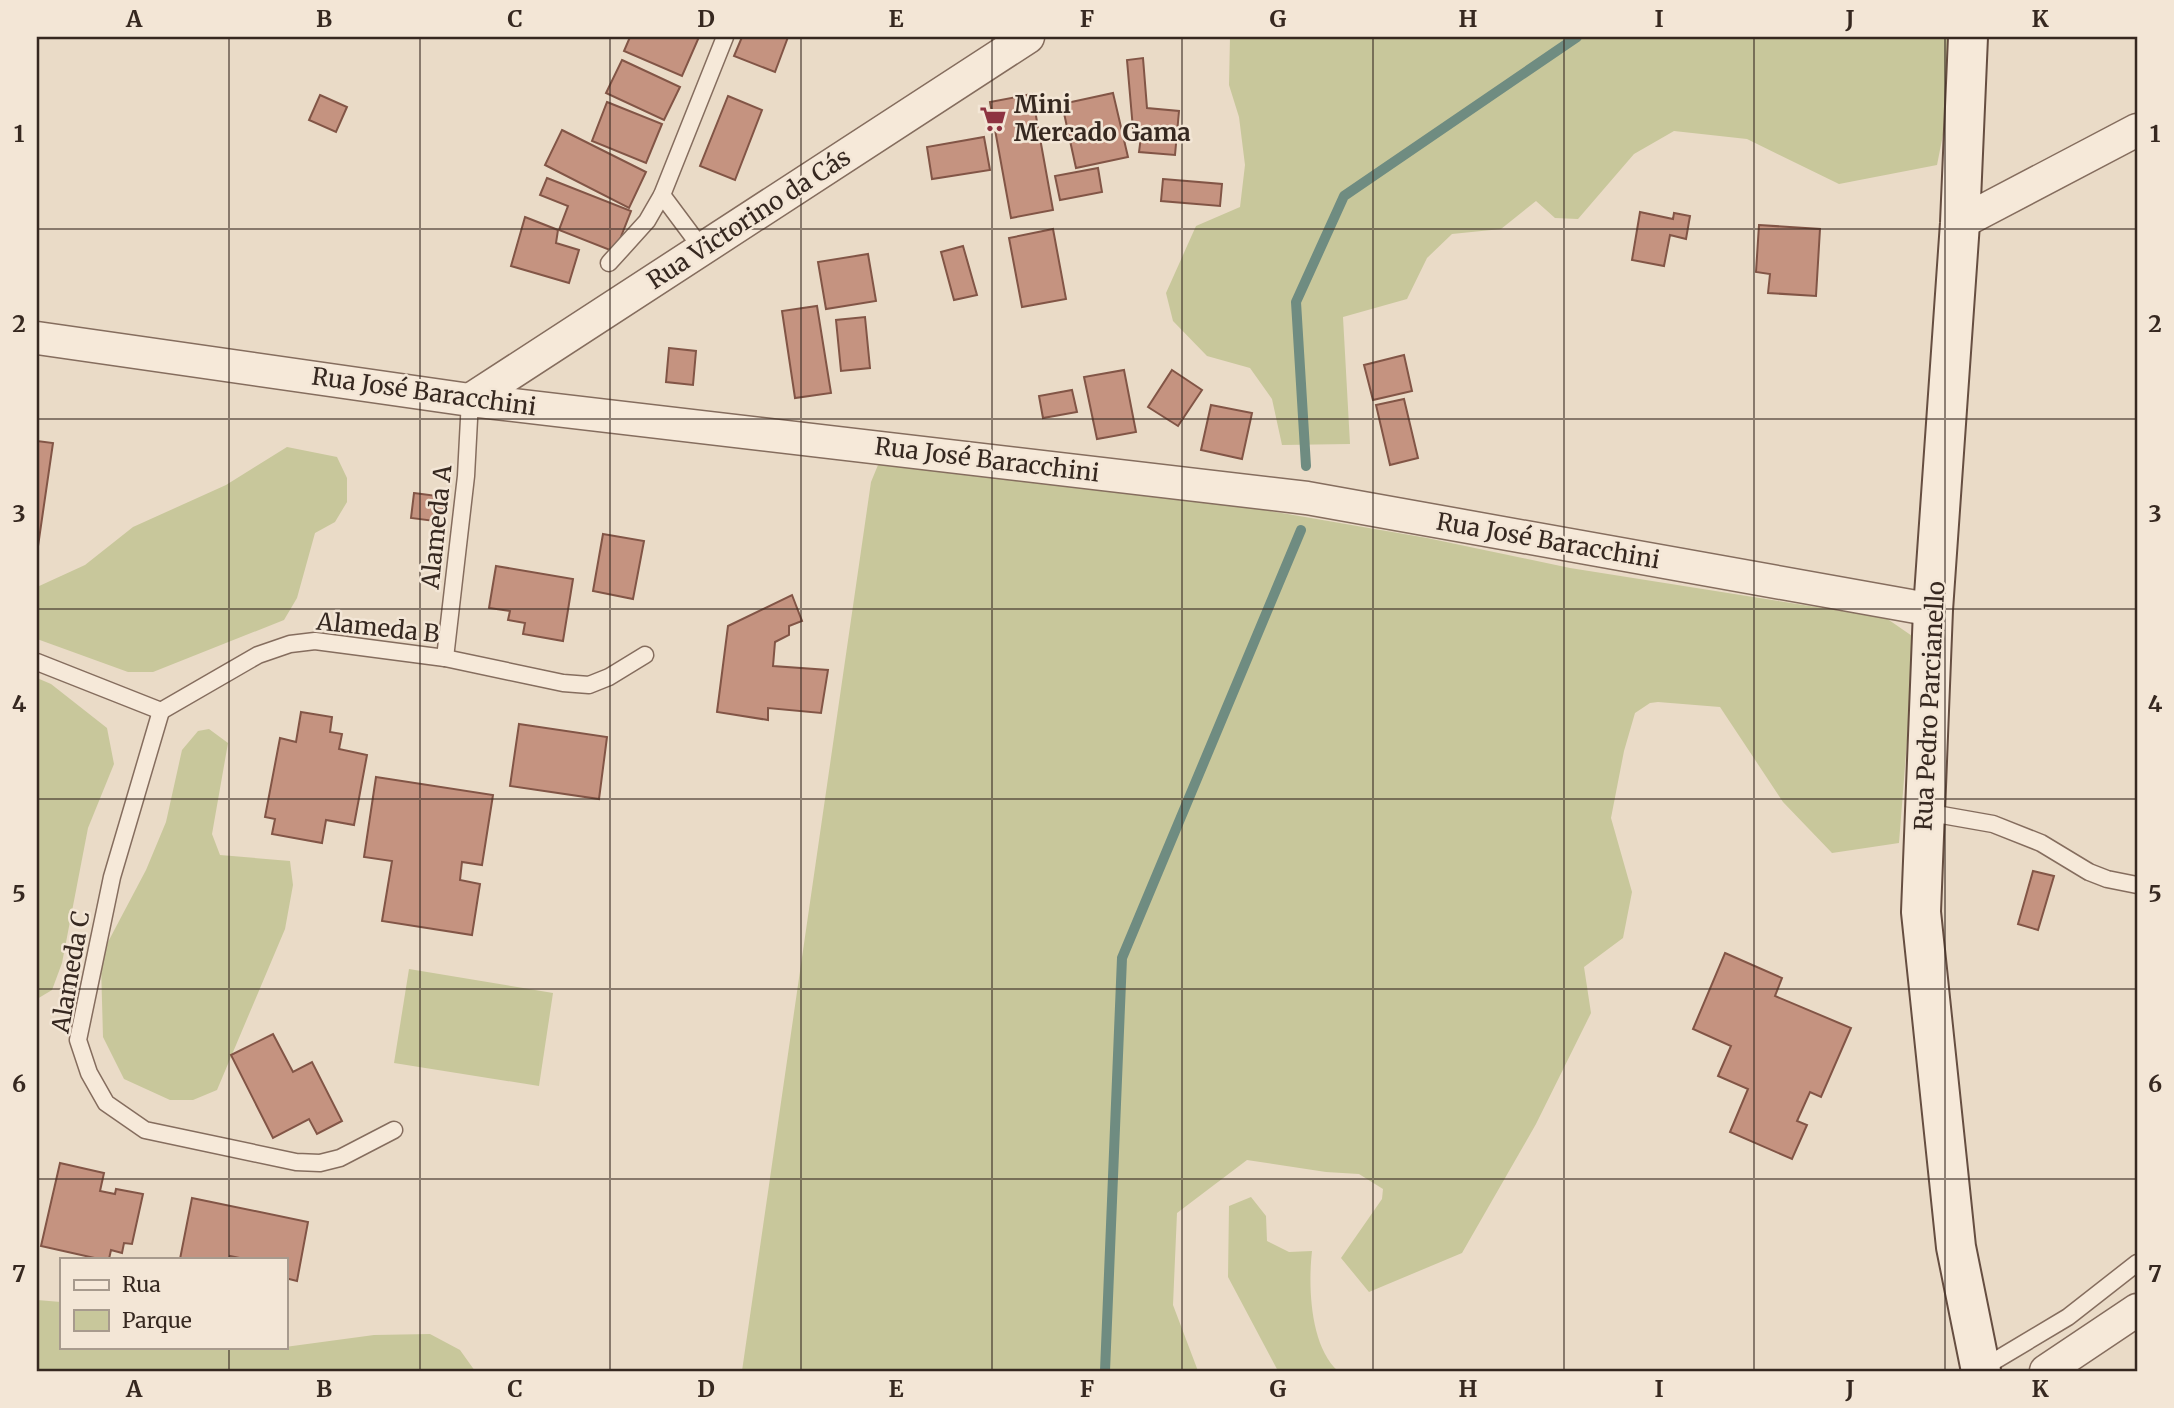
<svg xmlns="http://www.w3.org/2000/svg" width="2174" height="1408" viewBox="0 0 2174 1408" font-family="Merriweather,serif">
	<style>
		.green { fill: #c8c79b }
		.lines { fill: none; stroke-linecap: round; stroke-linejoin: round }
		.stream { stroke: #6f8c81; stroke-width: 10 }
		.building { fill: #c59380; stroke: #825546; stroke-width: 2 }
		.lane-casing { stroke: #856d5e; stroke-width: 19 }
		.street-casing { stroke: #856d5e; stroke-width: 35 }
		.secondary-casing { stroke: #664e41; stroke-width: 42 }
		.lane { stroke: #f6e9d9; stroke-width: 16 }
		.street { stroke: #f6e9d9; stroke-width: 32 }
		.secondary { stroke: #f6e9d9; stroke-width: 38 }
		.grid { fill: none; stroke: #362820; stroke-width: 2; stroke-opacity: 0.55 }
		.labels { text-anchor: middle; stroke-width: 5; stroke-linejoin: round; paint-order: stroke }
		.poi-label { font-size: 24px; font-weight: bold; fill: #362820; stroke: #f3e6d6; text-anchor: start }
		.street-label { font-size: 24px; fill: #362820; stroke: #f3e6d6 }
		.neatline { fill: none; stroke: #362820; stroke-width: 2.5 }
		.grid-label { font-size: 23px; text-anchor: middle; font-weight: bold; fill: #362820 }
	</style>
	<rect width="100%" height="100%" fill="#eadbc7"/>
	<!-- green -->
	<g class="green">
		<polygon points="1230,37 1960,37 1960,49 1937,165 1839,184 1747,139 1674,131 1634,154 1578,219 1555,218 1536,201 1501,229 1452,234 1427,258 1407,299 1343,317 1350,444 1282,445 1272,399 1250,368 1207,356 1173,321 1166,293 1196,226 1240,207 1245,165 1239,117 1229,85"/>
		<polygon points="287,447 337,457 347,478 347,502 335,522 315,533 297,598 284,620 153,672 128,672 37,639 37,587 85,565 133,527 226,485"/>
		<polygon points="929,461 1178,495 1427,538 1570,568 1886,618 1915,638 1899,843 1832,853 1783,802 1720,707 1658,702 1650,703 1635,713 1624,751 1611,818 1632,892 1623,938 1584,967 1591,1013 1536,1124 1462,1253 1369,1292 1341,1258 1382,1199 1383,1189 1359,1174 1326,1172 1247,1160 1177,1213 1173,1305 1198,1371 742,1371 871,482 878,465"/>
		<polygon points="37,678 51,684 107,728 114,764 88,828 62,963 52,990 37,999"/>
		<polygon points="209,729 228,743 212,834 220,855 290,861 293,885 285,929 217,1090 193,1100 170,1100 124,1079 103,1037 101,965 108,942 146,870 166,822 182,750 198,731"/>
		<polygon points="409,969 553,993 539,1086 394,1063"/>
		<path d="M1251,1197L1266,1216L1267,1241L1289,1252L1312,1251C1308,1286 1310,1346 1338,1371H1278L1228,1277L1229,1206Z"/>
		<polygon points="37,1300 61,1302 61,1347 285,1347 374,1335 430,1334 460,1350 475,1371 37,1371"/>
	</g>
	<g class="lines">
		<!-- stream -->
		<g class="stream">
			<polyline points="1306,466 1296,302 1344,196 1577,37"/>
			<polyline points="1105,1371 1122,958 1301,530"/>
		</g>
	</g>
	<!-- building -->
	<g class="building">
		<polygon points="630,37 699,37 682,76 624,51"/>
		<polygon points="742,37 788,37 775,72 734,56"/>
		<polygon points="1143,58 1147,108 1179,111 1175,155 1139,152 1142,129 1133,129 1127,60"/>
		<polygon points="622,60 680,87 664,120 606,93"/>
		<polygon points="1113,93 1128,157 1076,168 1062,104"/>
		<polygon points="1032,94 1053,210 1011,218 990,102"/>
		<polygon points="320,95 347,107 336,132 309,120"/>
		<polygon points="728,96 762,110 735,180 700,166"/>
		<polygon points="607,102 662,124 646,163 592,141"/>
		<polygon points="562,130 646,172 629,208 545,165"/>
		<polygon points="984,137 990,170 932,179 927,147"/>
		<polygon points="1098,168 1102,192 1060,200 1055,176"/>
		<polygon points="547,178 631,211 615,252 559,230 568,206 540,195"/>
		<polygon points="1163,179 1222,184 1220,206 1161,201"/>
		<polygon points="1640,212 1673,219 1674,213 1690,216 1686,239 1670,235 1664,266 1632,260"/>
		<polygon points="525,217 558,230 556,243 579,250 569,283 511,266"/>
		<polygon points="1759,225 1820,229 1816,296 1768,293 1770,274 1756,272"/>
		<polygon points="1053,229 1066,299 1022,307 1009,238"/>
		<polygon points="963,246 977,295 954,300 941,252"/>
		<polygon points="868,254 876,301 826,309 818,262"/>
		<polygon points="817,306 831,393 795,398 782,311"/>
		<polygon points="865,317 870,368 841,371 836,320"/>
		<polygon points="669,348 696,351 693,385 666,382"/>
		<polygon points="1404,355 1412,391 1373,400 1364,365"/>
		<polygon points="1124,370 1136,432 1097,439 1084,377"/>
		<polygon points="1172,370 1202,390 1178,426 1148,407"/>
		<polygon points="1072,390 1077,412 1043,418 1039,396"/>
		<polygon points="1404,399 1418,458 1390,465 1376,405"/>
		<polygon points="1211,405 1252,413 1242,459 1201,450"/>
		<polygon points="37,441 53,443 37,553"/>
		<polygon points="414,493 445,497 442,522 411,518"/>
		<polygon points="603,534 644,541 633,599 593,591"/>
		<polygon points="496,566 573,579 563,641 523,634 525,623 508,620 510,611 489,608"/>
		<polygon points="792,595 802,621 789,626 789,635 775,642 773,666 828,670 821,713 768,708 768,720 717,712 728,626"/>
		<polygon points="301,712 332,717 330,732 342,734 339,749 367,755 354,825 326,820 322,843 272,834 275,819 265,817 280,738 296,742"/>
		<polygon points="519,724 607,737 599,799 510,786"/>
		<polygon points="376,777 493,795 482,865 462,862 460,880 480,884 472,935 382,921 392,861 364,857"/>
		<polygon points="2033,871 2054,876 2038,930 2018,924"/>
		<polygon points="1725,953 1782,978 1775,996 1851,1028 1821,1097 1810,1092 1797,1121 1807,1125 1792,1159 1730,1132 1748,1089 1718,1076 1731,1046 1693,1029"/>
		<polygon points="273,1034 293,1072 312,1062 342,1121 317,1134 309,1119 273,1138 231,1055"/>
		<polygon points="60,1163 104,1173 100,1191 115,1194 116,1189 143,1194 132,1244 124,1243 122,1253 111,1250 109,1259 99,1259 41,1246"/>
		<polygon points="192,1198 308,1222 297,1281 285,1278 285,1259 244,1259 230,1256 229,1259 180,1259"/>
	</g>
	<g class="lines">
		<!-- lane casing -->
		<g class="lane-casing">
			<g id="lane">
				<polyline points="662,195 703,250"/>
				<polyline points="609,263 647,221 662,195 725,37"/>
				<polyline points="445,658 466,476 470,400"/>
				<polyline points="37,662 161,711 258,655 290,644 315,641 445,658 563,683 589,685 609,677 645,655"/>
				<polyline points="161,711 112,877 78,1040 89,1073 106,1103 145,1130 296,1162 320,1163 340,1158 394,1130"/>
				<polyline points="1925,812 1993,824 2041,843 2089,872 2107,879 2137,885"/>
				<polyline points="1981,1369 2068,1317 2137,1263"/>
			</g>
		</g>
		<!-- street casing -->
		<g class="street-casing">
			<g id="street">
				<polyline points="1960,223 2137,130"/>
				<polyline points="37,338 470,400 1307,498 1933,610"/>
				<polyline points="470,400 1028,37"/>
				<polyline points="2046,1371 2137,1310"/>
			</g>
		</g>
		<!-- secondary casing -->
		<g class="secondary-casing">
			<polyline id="secondary" points="1968,37 1960,223 1933,610 1921,912 1956,1247 1981,1371"/>
		</g>
		<!-- lane -->
		<use href="#lane" class="lane"/>
		<!-- street -->
		<use href="#street" class="street"/>
		<!-- secondary -->
		<use href="#secondary" class="secondary"/>
	</g>
	<!-- grid -->
	<path class="grid" d="M229,37V1259M420,37V1371M610,37V1371M801,37V1371M992,37V1371M1182,37V1371M1373,37V1371M1564,37V1371M1754,37V1371M1945,37V1371M37,229H2137M37,419H2137M37,609H2137M37,799H2137M37,989H2137M37,1179H2137M229,1347V1371"/>
	<!-- icons -->
	<defs>
		<g id="supermarket-bare" transform="scale(2.1)"><path d="M-6-5.5h2.5l.6 2H6L4.5 2H-2.5L-4.4-4H-6ZM-1.5 3.2a1.3 1.3 0 1 0 .1 0ZM3 3.2a1.3 1.3 0 1 0 .1 0Z" fill="#8e3341" stroke="#f3e6d6" stroke-width="2.5" paint-order="stroke"/></g>
	</defs>
	<g fill-rule="evenodd">
		<use href="#supermarket-bare" x="993" y="119"/>
	</g>
	<g class="labels">
		<!-- poi labels -->
		<g class="poi-label">
			<text x="1014" y="113">Mini<tspan x="1014" dy="28">Mercado Gama</tspan></text>
		</g>
		<!-- street labels -->
		<g class="street-label">
			<text transform="translate(749 219) rotate(-33)" y="8">Rua Victorino da Cás</text>
			<text transform="translate(424 392) rotate(8)" y="8">Rua José Baracchini</text>
			<text transform="translate(987 460) rotate(7)" y="8">Rua José Baracchini</text>
			<text transform="translate(437 527) rotate(-84)" y="8">Alameda A</text>
			<text transform="translate(1548 541) rotate(10)" y="8">Rua José Baracchini</text>
			<text transform="translate(378 628) rotate(6)" y="8">Alameda B</text>
			<text transform="translate(1930 706) rotate(-87)" y="8">Rua Pedro Parcianello</text>
			<text transform="translate(71 972) rotate(-80)" y="8">Alameda C</text>
		</g>
	</g>
	<!-- border -->
	<rect width="2174" height="1408" fill="none" stroke="#f3e6d6" stroke-width="77"/>
	<!-- legend -->
	<rect x="60" y="1258" width="228" height="91" fill="#f3e6d6" stroke="#a79a8d" stroke-width="2"/>
	<rect x="74" y="1280" width="35" height="10" fill="#f6e9d9" stroke="#a79a8d" stroke-width="2"/>
	<text x="122" y="1292" font-size="21" fill="#362820">Rua</text>
	<rect x="74" y="1310" width="35" height="21" fill="#c8c79b" stroke="#a79a8d" stroke-width="2"/>
	<text x="122" y="1328" font-size="21" fill="#362820">Parque</text>
	<rect x="38" y="38" width="2098" height="1332" class="neatline"/>
	<g class="grid-label">
		<text x="134" y="27">A</text>
		<text x="324" y="27">B</text>
		<text x="515" y="27">C</text>
		<text x="706" y="27">D</text>
		<text x="896" y="27">E</text>
		<text x="1087" y="27">F</text>
		<text x="1278" y="27">G</text>
		<text x="1468" y="27">H</text>
		<text x="1659" y="27">I</text>
		<text x="1850" y="27">J</text>
		<text x="2040" y="27">K</text>
		<text x="19" y="142">1</text>
		<text x="2155" y="142">1</text>
		<text x="19" y="332">2</text>
		<text x="2155" y="332">2</text>
		<text x="19" y="522">3</text>
		<text x="2155" y="522">3</text>
		<text x="19" y="712">4</text>
		<text x="2155" y="712">4</text>
		<text x="19" y="902">5</text>
		<text x="2155" y="902">5</text>
		<text x="19" y="1092">6</text>
		<text x="2155" y="1092">6</text>
		<text x="19" y="1282">7</text>
		<text x="2155" y="1282">7</text>
		<text x="134" y="1397">A</text>
		<text x="324" y="1397">B</text>
		<text x="515" y="1397">C</text>
		<text x="706" y="1397">D</text>
		<text x="896" y="1397">E</text>
		<text x="1087" y="1397">F</text>
		<text x="1278" y="1397">G</text>
		<text x="1468" y="1397">H</text>
		<text x="1659" y="1397">I</text>
		<text x="1850" y="1397">J</text>
		<text x="2040" y="1397">K</text>
	</g>
</svg>
